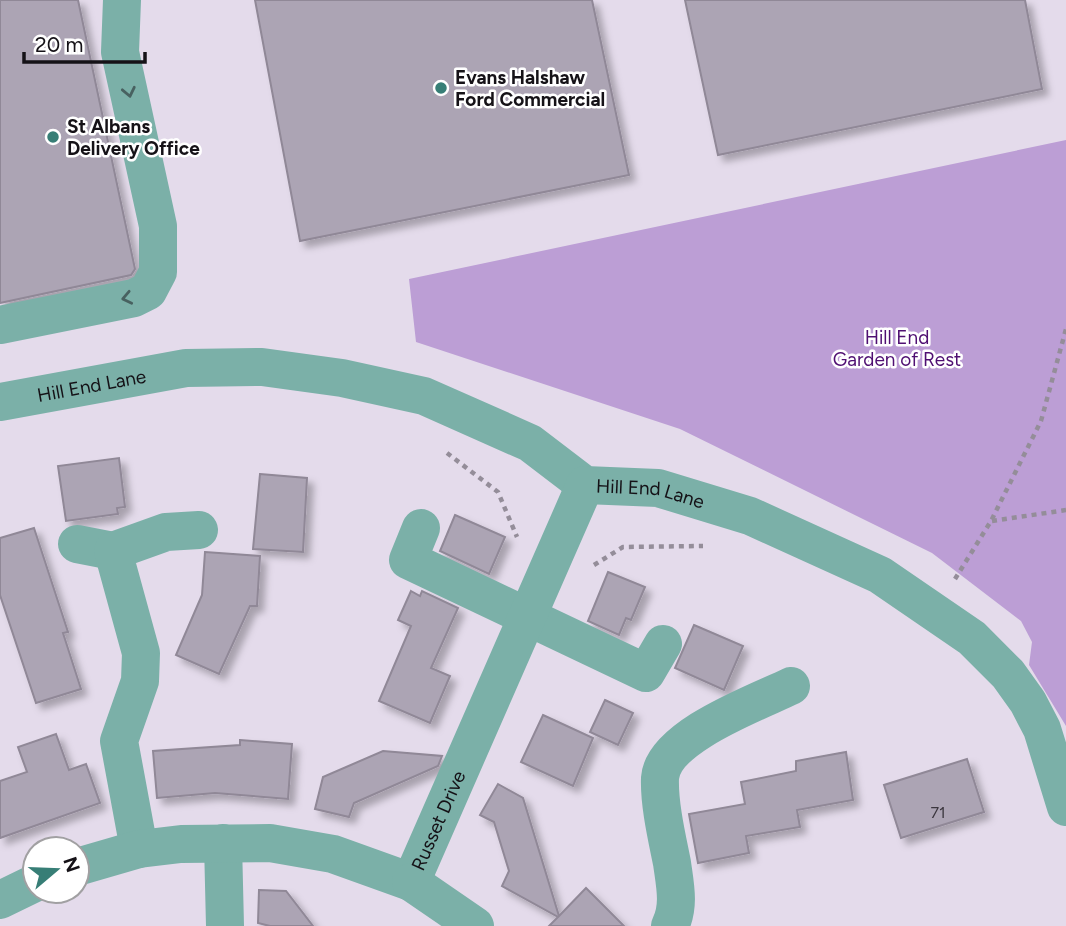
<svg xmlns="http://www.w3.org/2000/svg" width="1066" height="926" viewBox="0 0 1066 926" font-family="Figtree,sans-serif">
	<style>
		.green { fill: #bc9ed5 }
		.building { fill: #aca4b4; stroke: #908897; stroke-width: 2; filter: url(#shadow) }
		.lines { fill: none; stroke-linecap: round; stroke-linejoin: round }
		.path { stroke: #948d99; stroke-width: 4.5; stroke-dasharray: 5 5; stroke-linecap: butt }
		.minor { stroke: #7bb0a8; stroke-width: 38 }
		.oneway { stroke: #486160 }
		.poi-dot { fill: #377e76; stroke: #fff; stroke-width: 2.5 }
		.labels { text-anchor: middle; stroke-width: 5; stroke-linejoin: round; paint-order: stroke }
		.number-label { font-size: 16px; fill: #3b363e }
		.poi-label { font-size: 19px; font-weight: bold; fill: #151217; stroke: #fff; text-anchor: start }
		.park-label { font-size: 19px; fill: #4f0f72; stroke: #fff }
		.street-label { font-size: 19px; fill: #151217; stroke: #fff }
	</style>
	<defs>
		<filter id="shadow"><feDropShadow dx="6" dy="6" stdDeviation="3.5" flood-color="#0004"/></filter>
	</defs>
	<rect width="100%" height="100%" fill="#e4dbeb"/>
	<!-- green -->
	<polygon class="green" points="1066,140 1066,726 1029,665 1032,642 1021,621 932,553 680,429 416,342 409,279"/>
	<!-- building -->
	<g class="building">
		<polygon points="0,0 78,0 135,269 131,275 0,303"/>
		<polygon points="255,0 592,0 629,175 300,241"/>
		<polygon points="685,0 1025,0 1042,89 718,155"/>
		<polygon points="119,458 125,507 117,508 118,514 66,521 58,466"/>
		<polygon points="260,474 307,478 303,552 253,549"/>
		<polygon points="455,515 505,537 489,574 440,551"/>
		<polygon points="34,528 68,632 63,633 81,689 36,703 0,595 0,538"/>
		<polygon points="205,552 260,556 257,606 250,606 219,674 176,655 202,595"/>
		<polygon points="608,572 645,587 631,620 626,618 619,635 588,621"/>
		<polygon points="411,591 420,596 422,591 458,608 431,668 450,676 430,723 379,701 411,626 398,620"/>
		<polygon points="694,625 743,646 724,690 675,668"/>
		<polygon points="605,700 633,713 618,745 590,732"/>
		<polygon points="543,715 593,738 573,786 521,762"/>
		<polygon points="56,734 69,770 86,764 100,803 0,838 0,781 27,772 18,747"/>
		<polygon points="240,740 292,744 288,799 215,793 157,798 153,751 240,745"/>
		<polygon points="383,751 442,756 438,766 354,803 349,817 315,809 323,777"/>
		<polygon points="846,752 853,800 797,810 800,827 746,836 749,853 698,863 689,814 745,804 741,782 796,771 796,761"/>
		<polygon points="967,759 984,812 901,838 884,785"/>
		<polygon points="498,784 523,798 559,916 586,888 624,926 549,926 558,917 502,886 509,871 494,822 480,815"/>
		<polygon points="259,890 286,891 313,926 270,926 258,923"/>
	</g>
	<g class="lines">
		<!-- path -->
		<g class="path">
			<polyline points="447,453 498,492 517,537"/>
			<polyline points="992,521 1066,510"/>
			<polyline points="594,565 623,547 703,546"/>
			<polyline points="955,579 991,521 1041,421 1066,329"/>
		</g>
		<!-- minor -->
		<g class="minor">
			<polyline points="0,325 134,298 148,291 158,272 158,226 120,52 122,0"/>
			<path id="s1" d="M0,402L186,368L262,367L342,378L424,396L530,443L585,485L658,488L750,516L880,575L972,638L1008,674L1028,702L1042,729L1066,807"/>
			<polyline points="421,528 408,560 646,673 663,644"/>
			<polyline points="77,544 113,551"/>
			<polyline points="223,843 225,926"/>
			<polyline points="139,849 119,741 140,681 141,653 113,551 166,532 199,530"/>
			<path id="s2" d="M77,867L139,849L181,844L270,843L333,854L411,882L585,485"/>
			<polyline points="411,882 475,926"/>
			<polyline points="0,900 35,883"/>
			<path d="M670,926C680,906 675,885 672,863C667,838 659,804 660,778C663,736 758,702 791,686"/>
		</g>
	</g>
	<!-- one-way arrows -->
	<defs><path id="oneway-chevron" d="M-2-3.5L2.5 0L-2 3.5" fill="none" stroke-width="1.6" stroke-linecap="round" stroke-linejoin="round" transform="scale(1.75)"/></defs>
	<g class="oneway">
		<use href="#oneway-chevron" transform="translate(129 92) rotate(78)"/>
		<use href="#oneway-chevron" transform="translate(127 298) rotate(168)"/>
	</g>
	<!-- markers -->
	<g class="poi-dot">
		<circle cx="441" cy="88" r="7"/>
		<circle cx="53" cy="137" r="7"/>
	</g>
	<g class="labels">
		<!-- number labels -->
		<g class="number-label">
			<text x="938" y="818">71</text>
		</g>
		<!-- poi labels -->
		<g class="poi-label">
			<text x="455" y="84">Evans Halshaw<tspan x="455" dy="22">Ford Commercial</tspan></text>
			<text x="67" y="133">St Albans<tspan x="67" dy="22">Delivery Office</tspan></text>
		</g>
		<!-- park labels -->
		<g class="park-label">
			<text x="897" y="344">Hill End<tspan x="897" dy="22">Garden of Rest</tspan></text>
		</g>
		<!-- street labels -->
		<g class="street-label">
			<text dy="7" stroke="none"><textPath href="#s1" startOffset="93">Hill End Lane</textPath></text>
			<text dy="7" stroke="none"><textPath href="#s1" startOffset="681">Hill End Lane</textPath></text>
			<text dy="7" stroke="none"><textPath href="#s2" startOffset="410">Russet Drive</textPath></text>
		</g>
	</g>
	<!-- north arrow -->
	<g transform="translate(56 870) rotate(71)"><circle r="33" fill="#ffffff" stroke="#a1a0a2" stroke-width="2"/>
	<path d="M0-5L12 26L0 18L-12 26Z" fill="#377e76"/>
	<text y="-10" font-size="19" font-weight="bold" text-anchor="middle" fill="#151217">N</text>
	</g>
	<!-- scale -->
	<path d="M24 52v10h121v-10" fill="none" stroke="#151217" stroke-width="3.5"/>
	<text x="35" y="52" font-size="21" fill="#151217" stroke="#ffffff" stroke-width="5" paint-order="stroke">20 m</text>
</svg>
